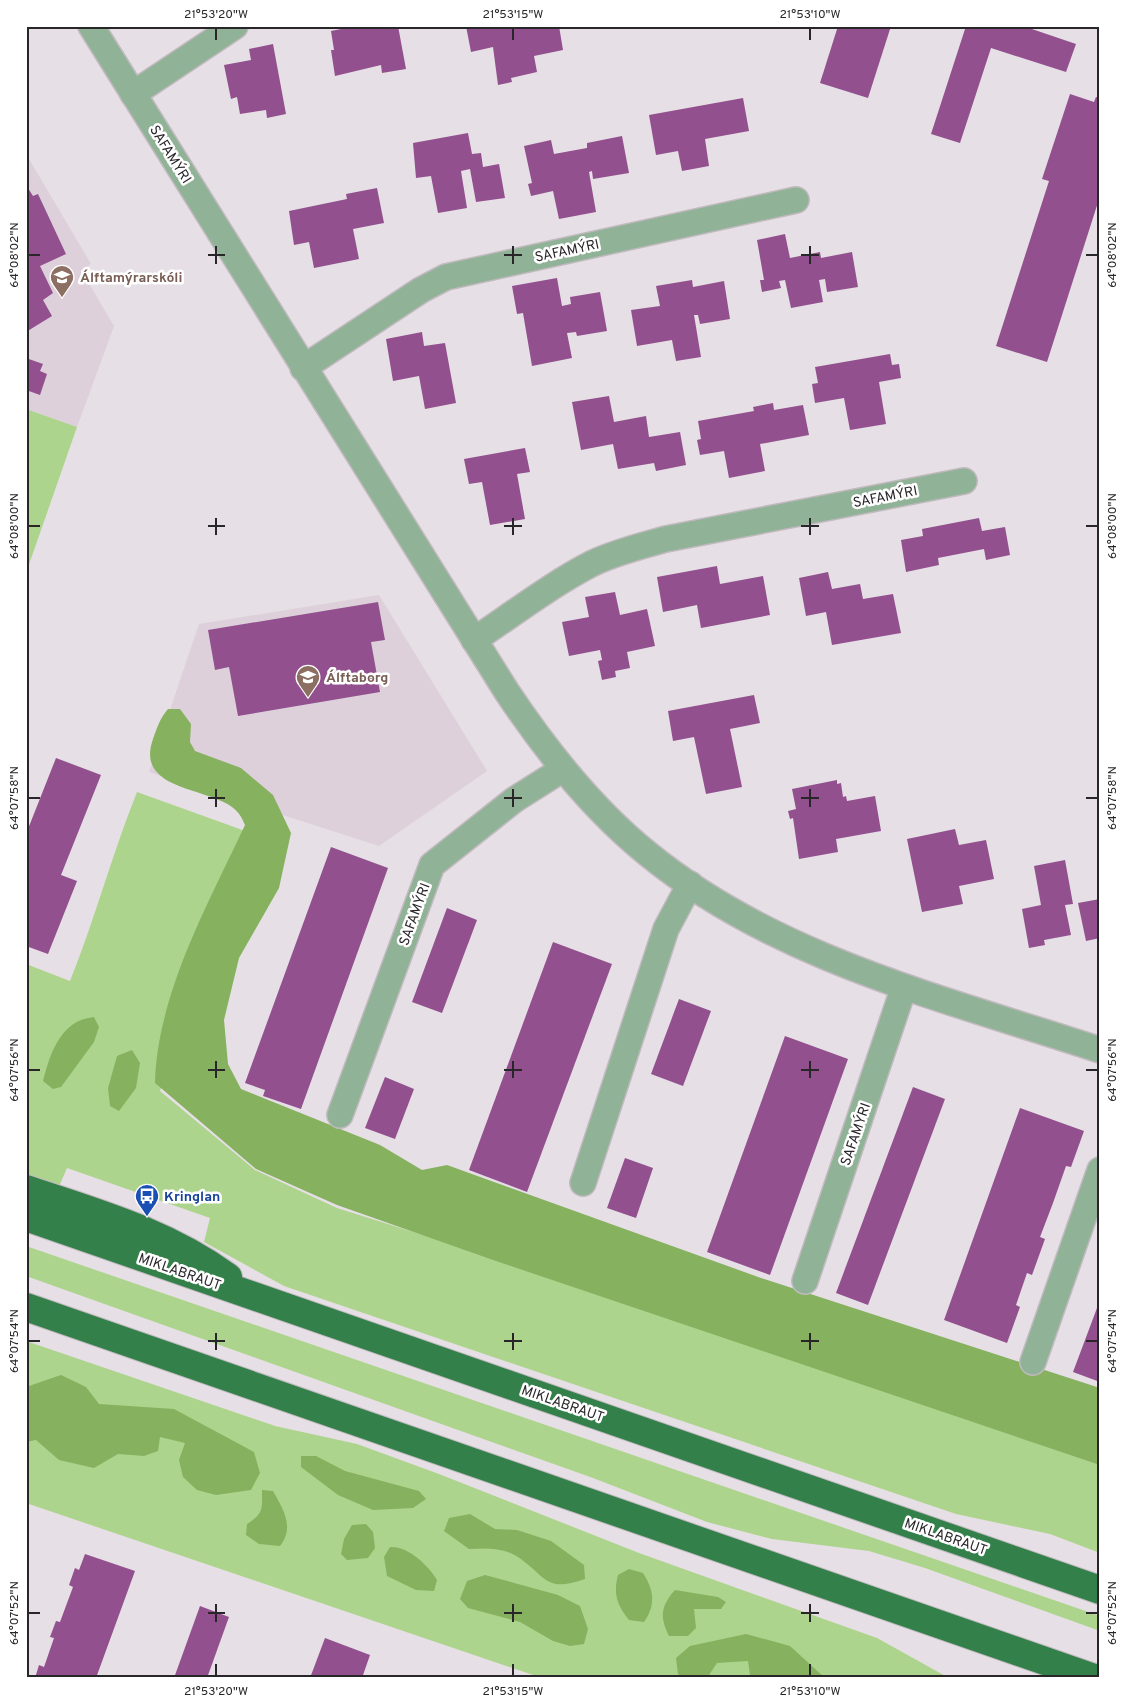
<svg xmlns="http://www.w3.org/2000/svg" width="1126" height="1704" viewBox="0 0 1126 1704" font-family="Overpass,sans-serif">
	<style>
		.built { fill: #ddd0db }
		.green { fill: #add48c }
		.forest { fill: #86b15f }
		.building { fill: #92508e }
		.lines { fill: none; stroke-linecap: round; stroke-linejoin: round }
		.minor-casing { stroke: #c0babf; stroke-width: 28 }
		.trunk-casing { stroke: #c0babf; stroke-width: 30 }
		.minor { stroke: #90b296; stroke-width: 25 }
		.trunk { stroke: #34804a; stroke-width: 28 }
		.ticks { fill: none; stroke: #292629; stroke-width: 2 }
		.labels { text-anchor: middle; stroke-width: 5; stroke-linejoin: round; paint-order: stroke }
		.street-label { font-size: 14px; fill: #292629; stroke: #fff }
		.education-label { font-size: 14px; font-weight: bold; fill: #785e54; stroke: #fff; text-anchor: start }
		.transit-label { font-size: 14px; font-weight: bold; fill: #164399; stroke: #fff; text-anchor: start }
		.neatline { fill: none; stroke: #292629; stroke-width: 2 }
		.ticks-label { font-size: 12px; text-anchor: middle; fill: #292629 }
	</style>
	<rect width="100%" height="100%" fill="#e6dfe5"/>
	<!-- built -->
	<g class="built">
		<polygon points="26,154 91,264 81,270 114,326 77,427 26,409"/>
		<polygon points="379,595 487,771 379,846 149,772 199,624"/>
	</g>
	<!-- green -->
	<g class="green">
		<polygon points="26,409 77,427 26,573"/>
		<path d="M137,792L248,832L160,1091L255,1170L337,1208L458,1246L1100,1430V1553L1050,1534L956,1514L284,1286L204,1242L210,1218L67,1168L57,1191L26,1180V964L70,981C95,919 112,854 137,792Z"/>
		<polygon points="26,1246 1100,1616 1100,1631 925,1568 869,1551 772,1539 707,1522 593,1478 26,1276"/>
		<polygon points="26,1341 275,1426 357,1444 439,1474 639,1553 877,1638 949,1678 542,1678 26,1503"/>
	</g>
	<!-- forest -->
	<g class="forest">
		<path d="M168,709H180L191,724L190,742L195,751L241,768L273,795L291,833L279,888L239,958L224,1020L228,1064L241,1089L380,1145L422,1170L447,1165L761,1278L1100,1388V1465L496,1261L337,1205L256,1169L155,1083C157,995 208,904 245,825C242,818 239,812 232,807C205,787 135,790 153,739C157,728 160,718 168,709Z"/>
		<path d="M94,1017L99,1027L94,1042L61,1087L53,1089L43,1081C50,1053 61,1020 94,1017Z"/>
		<polygon points="132,1050 140,1063 136,1088 119,1111 110,1106 108,1088 117,1056"/>
		<polygon points="61,1375 86,1387 99,1404 174,1409 254,1452 260,1473 251,1490 216,1495 197,1490 183,1477 179,1460 185,1443 160,1437 158,1451 144,1456 118,1454 94,1468 59,1460 36,1440 26,1442 26,1387"/>
		<polygon points="301,1456 316,1456 345,1471 419,1491 426,1499 413,1508 373,1510 338,1495 301,1467"/>
		<path d="M262,1490L273,1491C283,1509 295,1527 280,1546L259,1544L246,1535L247,1524C264,1513 262,1509 262,1490Z"/>
		<path d="M470,1514L495,1529L517,1530L551,1541L584,1565L585,1579C545,1593 547,1577 518,1557C503,1547 485,1548 469,1549L444,1531L449,1518Z"/>
		<polygon points="366,1524 373,1532 375,1548 368,1558 347,1560 341,1554 344,1539 352,1525"/>
		<path d="M390,1547C408,1546 428,1565 437,1580L434,1591L416,1590L387,1576L384,1557Z"/>
		<path d="M629,1569L643,1573C654,1590 656,1605 644,1622L629,1620C617,1605 613,1594 618,1575Z"/>
		<polygon points="485,1575 558,1595 580,1606 588,1629 584,1644 570,1646 553,1641 520,1622 468,1608 460,1599 467,1581"/>
		<path d="M675,1590L718,1597L726,1602L721,1609H694L696,1628L688,1636H669C660,1617 660,1607 675,1590Z"/>
		<polygon points="746,1634 790,1646 825,1678 755,1678 750,1675 748,1661 717,1663 707,1678 683,1678 678,1674 676,1658 690,1646"/>
	</g>
	<!-- building -->
	<g class="building">
		<polygon points="356,26 398,26 406,69 382,73 381,65 335,76 331,50 334,50 331,31"/>
		<polygon points="466,26 559,26 563,50 534,56 537,72 511,78 512,82 498,85 493,47 471,52"/>
		<polygon points="838,26 891,26 868,98 820,83"/>
		<polygon points="966,26 1023,26 1076,44 1066,72 991,48 960,143 931,134"/>
		<polygon points="273,44 286,114 267,118 266,110 240,114 237,97 231,99 224,65 251,60 249,49"/>
		<polygon points="1070,94 1094,102 1096,97 1100,98 1100,196 1047,362 996,346 1049,181 1042,179"/>
		<polygon points="743,98 749,131 705,139 709,166 682,171 678,151 656,155 649,115"/>
		<polygon points="468,133 472,154 481,153 483,167 499,164 505,198 476,202 470,169 461,171 467,208 438,213 431,176 416,178 413,143"/>
		<polygon points="622,136 629,173 593,179 592,171 589,172 596,212 559,219 553,191 531,196 528,184 532,183 524,146 551,140 554,154 587,148 587,143"/>
		<polygon points="26,185 33,196 38,194 66,254 40,266 53,293 43,300 52,316 26,332"/>
		<polygon points="377,188 384,223 353,229 359,259 314,268 309,242 294,245 289,211 347,199 346,194"/>
		<polygon points="785,234 790,258 820,252 821,258 852,252 858,287 827,292 825,279 819,280 823,302 791,308 785,280 779,281 781,288 762,292 760,280 764,280 757,240"/>
		<polygon points="557,278 562,306 571,304 570,297 600,292 607,331 577,336 576,332 567,333 572,358 532,366 523,313 517,314 512,286"/>
		<polygon points="692,280 693,287 724,281 730,319 700,324 698,315 694,315 701,357 676,361 672,340 637,346 631,310 660,306 656,286"/>
		<polygon points="422,332 424,346 445,343 456,403 425,409 419,376 393,381 386,339"/>
		<polygon points="890,354 892,365 899,364 901,378 879,382 886,424 850,430 844,398 815,403 812,384 818,383 815,367"/>
		<polygon points="26,358 43,364 40,371 47,374 40,395 26,390"/>
		<polygon points="609,396 614,422 646,416 649,437 680,432 686,465 656,471 654,463 618,469 613,444 581,450 572,402"/>
		<polygon points="773,403 774,410 803,405 809,435 760,444 765,471 729,478 724,451 700,455 697,440 701,439 698,421 754,411 753,407"/>
		<polygon points="525,448 530,472 517,474 525,519 490,525 482,482 469,484 464,459"/>
		<polygon points="979,518 982,531 1005,527 1010,555 986,560 984,549 938,558 939,565 906,572 901,540 923,536 922,529"/>
		<polygon points="717,566 720,584 763,576 770,615 701,628 697,605 663,612 657,577"/>
		<polygon points="828,572 832,589 860,584 863,599 893,594 901,633 832,645 826,612 806,616 799,578"/>
		<polygon points="615,592 620,615 647,609 655,646 627,652 630,668 615,671 616,677 602,680 598,661 602,660 600,650 569,656 562,622 589,617 585,597"/>
		<polygon points="378,602 385,640 371,642 380,692 238,716 229,667 215,670 208,630"/>
		<polygon points="754,695 760,723 730,729 742,787 706,794 694,737 673,741 668,711"/>
		<polygon points="56,758 101,775 61,875 77,881 48,954 26,946 26,834"/>
		<polygon points="837,780 837,784 841,783 843,797 846,796 847,801 875,796 881,831 836,839 838,852 799,859 793,818 790,819 788,811 796,809 792,789"/>
		<polygon points="955,829 959,845 986,840 994,879 959,886 963,904 922,912 907,839"/>
		<polygon points="331,847 388,868 301,1109 263,1096 265,1090 245,1083"/>
		<polygon points="1065,860 1073,904 1065,905 1071,935 1044,940 1045,945 1029,948 1022,909 1041,905 1034,866"/>
		<polygon points="1100,899 1100,938 1086,941 1078,903"/>
		<polygon points="447,908 477,920 442,1013 412,1002"/>
		<polygon points="553,942 612,964 527,1192 469,1170"/>
		<polygon points="679,999 711,1011 683,1086 651,1074"/>
		<polygon points="785,1036 848,1059 770,1275 707,1252"/>
		<polygon points="385,1077 414,1089 395,1139 365,1128"/>
		<polygon points="913,1087 945,1099 868,1305 836,1293"/>
		<polygon points="1020,1108 1084,1131 1071,1167 1066,1166 1053,1203 1040,1237 1045,1239 1032,1275 1027,1273 1016,1305 1020,1307 1007,1343 944,1320"/>
		<polygon points="625,1158 653,1168 636,1218 607,1208"/>
		<polygon points="1100,1300 1100,1382 1073,1372"/>
		<polygon points="85,1554 135,1571 96,1678 35,1678 39,1665 44,1667 54,1638 50,1637 56,1621 60,1622 73,1587 69,1585 75,1568 79,1570"/>
		<polygon points="200,1606 229,1617 207,1678 174,1678"/>
		<polygon points="325,1638 370,1655 362,1678 310,1678"/>
	</g>
	<g class="lines">
		<!-- minor casing -->
		<g class="minor-casing">
			<g id="minor">
				<path d="M91,26L507,692C547,752 592,809 648,854C777,959 946,999 1100,1050"/>
				<polyline points="133,94 235,26"/>
				<polyline points="303,368 421,290 446,277 796,200"/>
				<path d="M474,640C513,614 552,584 593,563C616,552 641,546 666,539L964,481"/>
				<polyline points="340,1115 432,865 514,800 563,769"/>
				<polyline points="583,1183 666,929 690,884"/>
				<polyline points="805,1281 904,987"/>
				<polyline points="1033,1362 1100,1170"/>
			</g>
		</g>
		<!-- trunk casing -->
		<g class="trunk-casing">
			<g id="trunk">
				<path d="M26,1189C98,1213 166,1232 228,1277"/>
				<polyline points="26,1217 1100,1590"/>
				<polyline points="26,1307 1094,1678"/>
			</g>
		</g>
		<!-- minor -->
		<use href="#minor" class="minor"/>
		<!-- trunk -->
		<use href="#trunk" class="trunk"/>
	</g>
	<!-- ticks -->
	<path class="ticks" d="M216,28V40M513,28V40M810,28V40M216,246V264M513,246V264M810,246V264M28,255H40M208,255H225M504,255H522M801,255H819M1086,255H1098M216,518V535M513,518V535M810,518V535M28,526H40M208,526H225M504,526H522M801,526H819M1086,526H1098M216,789V807M513,789V807M810,789V807M28,798H40M208,798H225M504,798H522M801,798H819M1086,798H1098M216,1061V1078M513,1061V1078M810,1061V1078M28,1070H40M208,1070H225M504,1070H522M801,1070H819M1086,1070H1098M216,1333V1350M513,1333V1350M810,1333V1350M28,1341H40M208,1341H225M504,1341H522M801,1341H819M1086,1341H1098M216,1604V1622M513,1604V1622M810,1604V1622M28,1613H40M208,1613H225M504,1613H522M801,1613H819M1086,1613H1098M216,1664V1676M513,1664V1676M810,1664V1676"/>
	<!-- icons -->
	<defs>
		<g id="school-pin" transform="scale(1.25)"><path d="M0 17L-7.5 6A9.5 9.5 0 1 1 7.5 6Z" fill="#8d6e63" stroke="#fff"/><path d="M0-5L7-2L0 1L-7-2ZM-4 1L0 2.5L4 1V4Q0 6-4 4Z" fill="#fff"/></g>
		<g id="bus-pin" transform="scale(1.25)"><path d="M0 17L-7.5 6A9.5 9.5 0 1 1 7.5 6Z" fill="#1a4fb4" stroke="#fff"/><path d="M-5-6H5V4H4V6H2V4H-2V6H-4V4H-5ZM-3.5-4V0h7V-4ZM-3.5 1.2v1.5H-2V1.2ZM2 1.2v1.5H3.5V1.2Z" fill="#fff"/></g>
	</defs>
	<g fill-rule="evenodd">
		<use href="#school-pin" x="62" y="277"/>
		<use href="#school-pin" x="308" y="677"/>
		<use href="#bus-pin" x="147" y="1196"/>
	</g>
	<g class="labels">
		<!-- street labels -->
		<g class="street-label">
			<text transform="translate(171 154) rotate(58)" y="5">SAFAMÝRI</text>
			<text transform="translate(567 250) rotate(-12)" y="5">SAFAMÝRI</text>
			<text transform="translate(885 496) rotate(-11)" y="5">SAFAMÝRI</text>
			<text transform="translate(414 914) rotate(-70)" y="5">SAFAMÝRI</text>
			<text transform="translate(855 1134) rotate(-71)" y="5">SAFAMÝRI</text>
			<text transform="translate(180 1271) rotate(19)" y="5">MIKLABRAUT</text>
			<text transform="translate(563 1403) rotate(19)" y="5">MIKLABRAUT</text>
			<text transform="translate(946 1536) rotate(19)" y="5">MIKLABRAUT</text>
		</g>
		<!-- education labels -->
		<g class="education-label">
			<text x="80" y="282">Álftamýrarskóli</text>
			<text x="326" y="682">Álftaborg</text>
		</g>
		<!-- transit labels -->
		<g class="transit-label">
			<text x="164" y="1201">Kringlan</text>
		</g>
	</g>
	<!-- border -->
	<rect width="1126" height="1704" fill="none" stroke="#ffffff" stroke-width="55"/>
	<rect x="28" y="28" width="1070" height="1648" class="neatline"/>
	<g class="ticks-label">
		<text x="216" y="18">21°53'20"W</text>
		<text x="513" y="18">21°53'15"W</text>
		<text x="810" y="18">21°53'10"W</text>
		<text transform="translate(14 255) rotate(-90)" y="4">64°08'02"N</text>
		<text transform="translate(1112 255) rotate(-90)" y="4">64°08'02"N</text>
		<text transform="translate(14 526) rotate(-90)" y="4">64°08'00"N</text>
		<text transform="translate(1112 526) rotate(-90)" y="4">64°08'00"N</text>
		<text transform="translate(14 798) rotate(-90)" y="4">64°07'58"N</text>
		<text transform="translate(1112 798) rotate(-90)" y="4">64°07'58"N</text>
		<text transform="translate(14 1070) rotate(-90)" y="4">64°07'56"N</text>
		<text transform="translate(1112 1070) rotate(-90)" y="4">64°07'56"N</text>
		<text transform="translate(14 1341) rotate(-90)" y="4">64°07'54"N</text>
		<text transform="translate(1112 1341) rotate(-90)" y="4">64°07'54"N</text>
		<text transform="translate(14 1613) rotate(-90)" y="4">64°07'52"N</text>
		<text transform="translate(1112 1613) rotate(-90)" y="4">64°07'52"N</text>
		<text x="216" y="1695">21°53'20"W</text>
		<text x="513" y="1695">21°53'15"W</text>
		<text x="810" y="1695">21°53'10"W</text>
	</g>
</svg>
